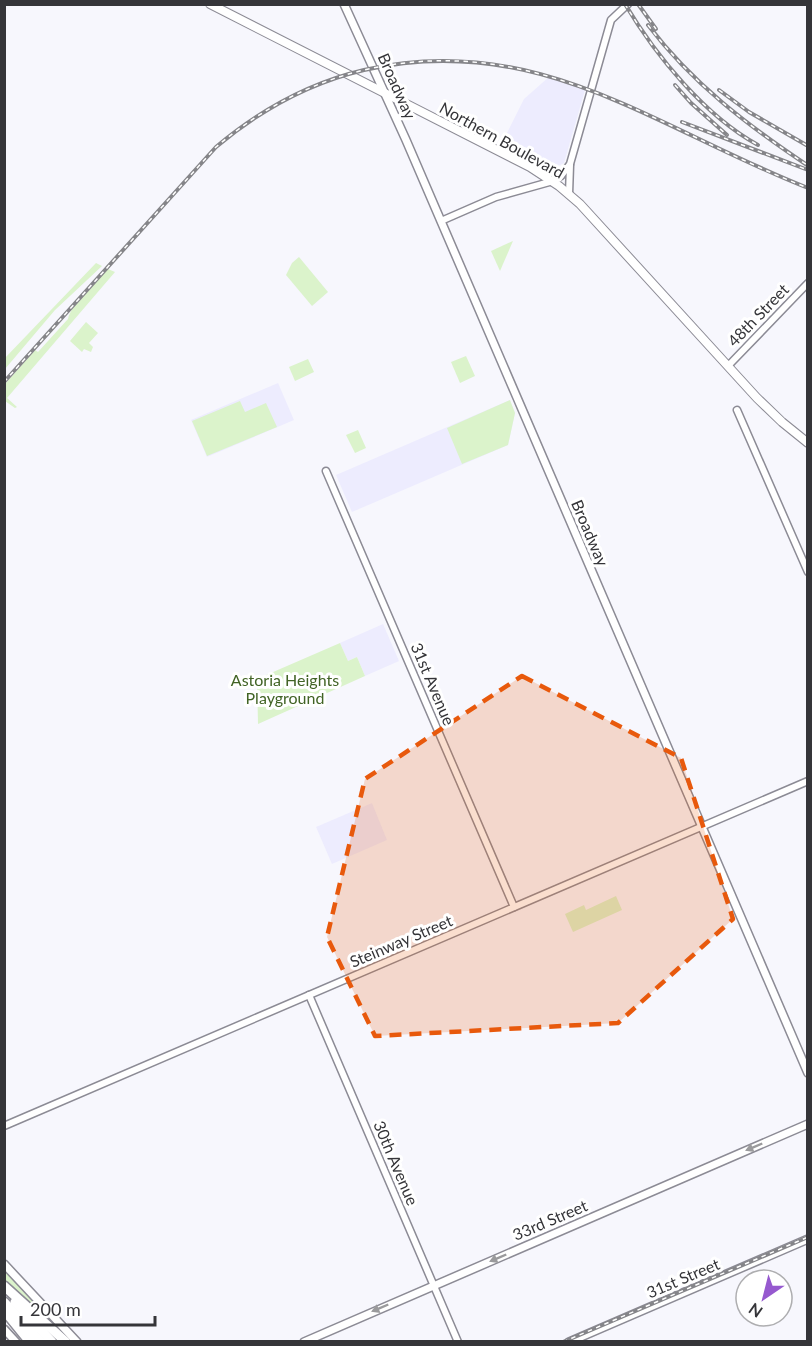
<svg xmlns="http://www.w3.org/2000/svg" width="812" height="1346" viewBox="0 0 812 1346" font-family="Lato,sans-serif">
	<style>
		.built { fill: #edecfe }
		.green { fill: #dbf3cb }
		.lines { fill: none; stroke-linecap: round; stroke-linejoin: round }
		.tertiary-casing { stroke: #8c8b95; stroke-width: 9 }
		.secondary-casing { stroke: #8c8b95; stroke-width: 10 }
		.primary-casing { stroke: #8c8b95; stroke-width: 10 }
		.motorway-casing { stroke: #8c8b95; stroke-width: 12 }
		.tertiary { stroke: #fff; stroke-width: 6 }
		.secondary { stroke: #fff; stroke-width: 7 }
		.primary { stroke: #fff; stroke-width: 8 }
		.motorway { stroke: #fff; stroke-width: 9 }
		.rail-casing { stroke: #858589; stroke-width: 4 }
		.rail { stroke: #fff; stroke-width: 1.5; stroke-dasharray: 4.5; stroke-linecap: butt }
		.oneway { fill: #9a9a9c }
		.marked { fill: #e8590c; fill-opacity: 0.2; stroke: #e8590c; stroke-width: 4.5; stroke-dasharray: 12 8; stroke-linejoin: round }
		.labels { text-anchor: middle; stroke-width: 6; stroke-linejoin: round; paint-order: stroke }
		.street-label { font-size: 16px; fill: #353539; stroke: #fff }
		.park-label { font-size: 16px; fill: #416325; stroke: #fff }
	</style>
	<rect width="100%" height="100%" fill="#f7f7fd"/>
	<!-- built -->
	<g class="built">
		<polygon points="550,76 585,90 564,163 552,169 502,143 524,99"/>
		<polygon points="278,383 294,420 207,457 191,420"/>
		<polygon points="510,400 515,413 508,445 352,512 336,475"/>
		<polygon points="383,624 399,661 365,676 357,657 348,661 340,643"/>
		<polygon points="372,803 387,840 332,864 316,827"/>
	</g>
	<!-- green -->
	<g class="green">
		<polygon points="513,241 500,271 491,251"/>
		<polygon points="299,257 328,292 312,306 286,275 292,263"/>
		<polygon points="96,263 102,266 55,310 5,369 5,358"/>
		<path d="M108,269L115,272L7,398L17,407L15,408L5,401V384L35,350L38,352L68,319C71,304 97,281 108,269Z"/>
		<polygon points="86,322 98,333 89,343 93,347 91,352 84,349 82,352 70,341"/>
		<polygon points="466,356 475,376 460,383 451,362"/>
		<polygon points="308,359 314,372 295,381 289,367"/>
		<polygon points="510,400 515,413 508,445 462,464 447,428"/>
		<polygon points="240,401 245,412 266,403 277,427 207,456 192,421"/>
		<polygon points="358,430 366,448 355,453 346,435"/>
		<polygon points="340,643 348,661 357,657 365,676 258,724 257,679"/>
		<polygon points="616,896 622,910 573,932 565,914 584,905 586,910"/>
		<polygon points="5,1269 58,1327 55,1328 5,1281"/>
	</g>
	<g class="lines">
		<!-- tertiary casing -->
		<g class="tertiary-casing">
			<g id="tertiary">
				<polyline points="569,194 570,165"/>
				<polyline points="441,221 496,197 553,181 561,176 570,164 611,20 628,4"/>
				<polyline points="728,366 808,283"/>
				<polyline points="737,410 808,572"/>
				<polyline points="326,471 514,907"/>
				<polyline points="309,995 458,1342"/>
				<polyline points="4,1126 808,781"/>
			</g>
		</g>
		<!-- secondary casing -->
		<g class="secondary-casing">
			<g id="secondary">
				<polyline points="344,4 406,140 808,1073"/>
				<polyline points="4,1264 77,1342"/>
				<polyline points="4,1329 16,1342"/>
				<polyline points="304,1342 808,1124"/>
				<polyline points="569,1342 808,1239"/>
			</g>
		</g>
		<!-- primary casing -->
		<g class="primary-casing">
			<polyline id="primary" points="210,4 530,167 559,186 580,204 757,398 782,422 808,443"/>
		</g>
		<!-- motorway casing -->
		<g class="motorway-casing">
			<g id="motorway">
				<polyline points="4,1286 66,1342"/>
				<polyline points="4,1302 41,1342"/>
				<polyline points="15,1302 52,1342"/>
				<polyline points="4,1310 30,1342"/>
			</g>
		</g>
		<!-- tertiary -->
		<use href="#tertiary" class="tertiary"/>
		<!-- secondary -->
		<use href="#secondary" class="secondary"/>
		<!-- primary -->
		<use href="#primary" class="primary"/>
		<!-- motorway -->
		<use href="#motorway" class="motorway"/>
		<!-- rail casing -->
		<g class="rail-casing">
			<g id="rail">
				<path d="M625,4C656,56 705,116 758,145"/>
				<polyline points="638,4 656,29"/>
				<path d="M648,25C692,83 747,125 807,165"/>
				<polyline points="675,85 691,103 727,135"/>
				<polyline points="719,90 749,112 808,146"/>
				<polyline points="682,122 808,170"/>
				<path d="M4,382L216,147C260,110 309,83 364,70C537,30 657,129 808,188"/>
				<polyline points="563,1342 808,1237"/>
			</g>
		</g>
		<!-- rail -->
		<use href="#rail" class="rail"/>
	</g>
	<!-- one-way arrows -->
	<defs><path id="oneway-solid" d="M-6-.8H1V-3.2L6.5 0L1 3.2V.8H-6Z" transform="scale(1.5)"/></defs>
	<g class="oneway">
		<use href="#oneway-solid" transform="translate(754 1147) rotate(157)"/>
		<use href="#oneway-solid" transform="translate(498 1258) rotate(157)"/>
		<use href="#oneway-solid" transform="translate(380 1308) rotate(157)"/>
	</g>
	<!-- marked area -->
	<path class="marked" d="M522,676L681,758L733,919L618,1023L375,1036L327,937L365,779Z"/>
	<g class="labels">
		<!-- street labels -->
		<g class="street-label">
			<text transform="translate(397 86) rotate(66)" y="6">Broadway</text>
			<text transform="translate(502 140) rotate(29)" y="6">Northern Boulevard</text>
			<text transform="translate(758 315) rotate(-46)" y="6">48th Street</text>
			<text transform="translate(590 533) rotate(67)" y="6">Broadway</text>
			<text transform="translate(433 684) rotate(67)" y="6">31st Avenue</text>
			<text transform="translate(401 941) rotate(-23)" y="6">Steinway Street</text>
			<text transform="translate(396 1163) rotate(67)" y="6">30th Avenue</text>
			<text transform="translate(550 1220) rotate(-23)" y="6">33rd Street</text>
			<text transform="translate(683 1278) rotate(-23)" y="6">31st Street</text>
		</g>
		<!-- park labels -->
		<g class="park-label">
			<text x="285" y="686">Astoria Heights<tspan x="285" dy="18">Playground</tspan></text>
		</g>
	</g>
	<!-- border -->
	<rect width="812" height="1346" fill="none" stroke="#353539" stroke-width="12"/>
	<!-- north arrow -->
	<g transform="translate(764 1298) rotate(215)"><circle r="28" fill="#ffffff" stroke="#aeaeb0" stroke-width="1.5"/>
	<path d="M0-4.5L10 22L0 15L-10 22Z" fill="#9659cf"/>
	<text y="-9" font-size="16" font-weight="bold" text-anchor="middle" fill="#353539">N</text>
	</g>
	<!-- scale -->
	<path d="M21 1316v9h134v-9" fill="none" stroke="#353539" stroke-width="3"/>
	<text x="30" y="1316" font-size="18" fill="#353539" stroke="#ffffff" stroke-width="4.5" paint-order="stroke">200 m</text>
</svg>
